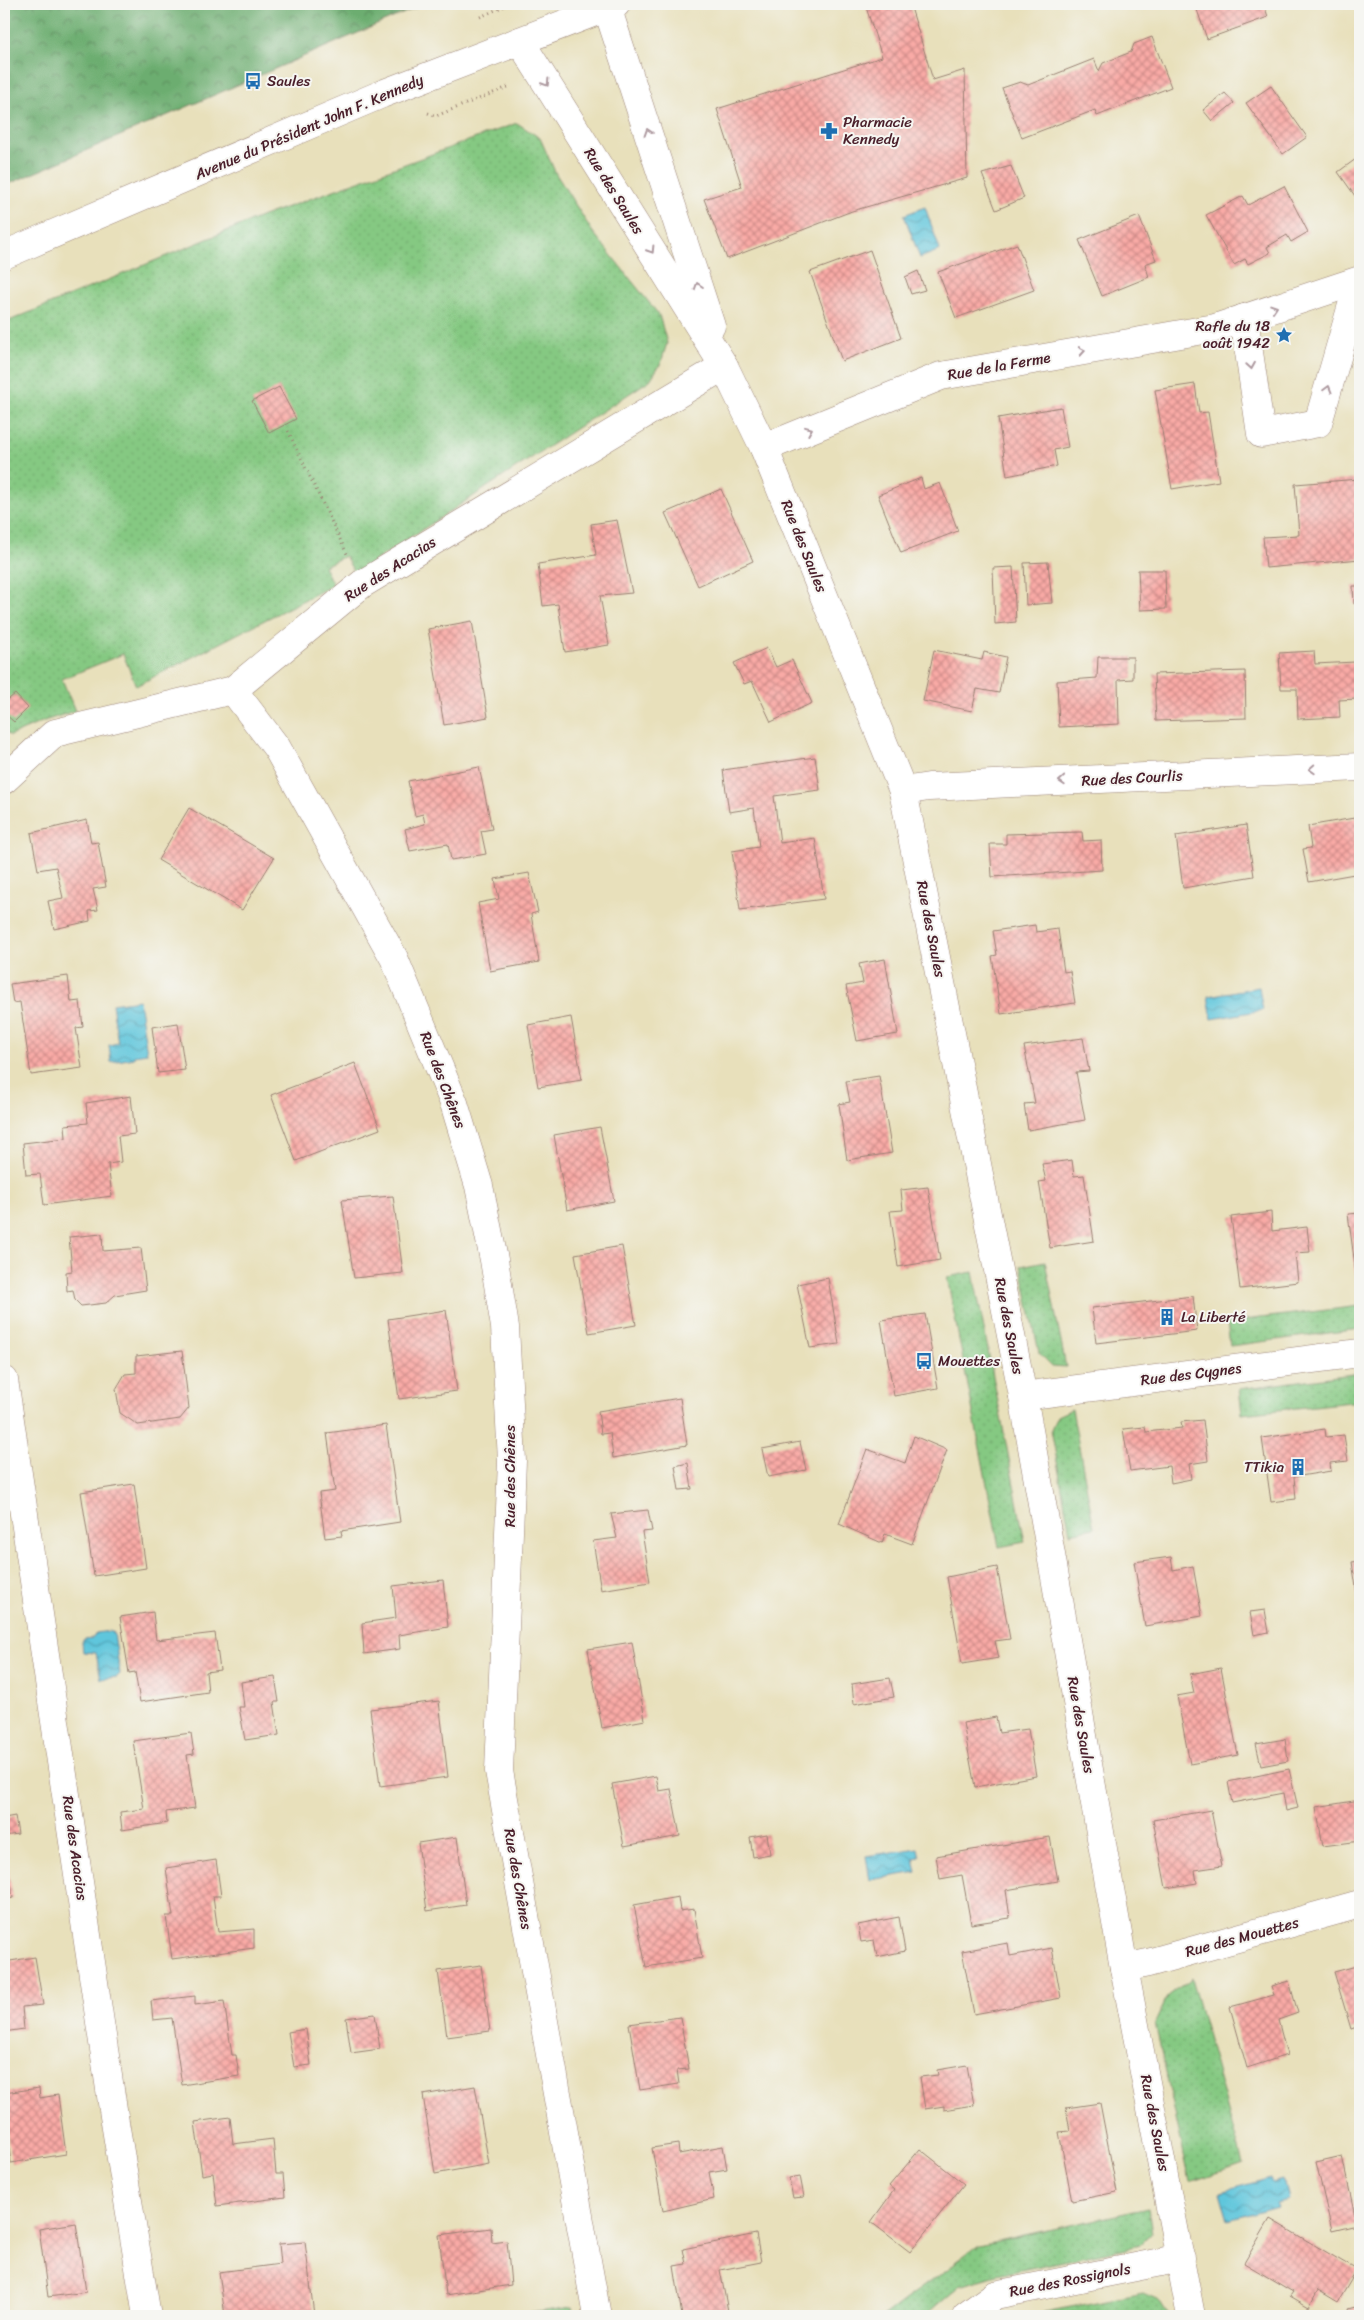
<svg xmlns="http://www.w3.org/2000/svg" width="1364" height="2320" viewBox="0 0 1364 2320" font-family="Sriracha,sans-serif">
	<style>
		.grass { fill: url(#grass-dots); stroke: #687456 }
		.forest { fill: url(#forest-crowns); stroke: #5b664e }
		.water { fill: url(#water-waves); stroke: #547284 }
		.building { fill: url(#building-cross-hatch) }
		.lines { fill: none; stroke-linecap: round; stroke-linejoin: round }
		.minor-casing { stroke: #998073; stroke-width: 29 }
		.secondary-casing { stroke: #998073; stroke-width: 29 }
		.path { stroke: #998073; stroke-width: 3; stroke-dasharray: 1 4; stroke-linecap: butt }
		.minor { stroke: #fff; stroke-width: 28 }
		.secondary { stroke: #fff; stroke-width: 28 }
		.oneway { stroke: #ae9aa0 }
		.labels { text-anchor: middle; stroke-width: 4; stroke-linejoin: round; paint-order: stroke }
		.poi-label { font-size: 15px; fill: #4a1f2b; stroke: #f6f6f2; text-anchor: start }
		.street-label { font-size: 15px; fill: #4a1f2b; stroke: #f6f6f2 }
	</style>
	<defs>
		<pattern id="grass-dots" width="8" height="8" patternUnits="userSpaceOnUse" patternTransform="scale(1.25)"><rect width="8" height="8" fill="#85c982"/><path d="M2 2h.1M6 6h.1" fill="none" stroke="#74ac70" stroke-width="1.8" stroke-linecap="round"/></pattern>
		<pattern id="forest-crowns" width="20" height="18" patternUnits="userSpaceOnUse" patternTransform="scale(1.25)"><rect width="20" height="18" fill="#6cad70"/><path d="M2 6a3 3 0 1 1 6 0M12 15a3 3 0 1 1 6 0" fill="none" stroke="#5b8c5c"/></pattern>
		<pattern id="water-waves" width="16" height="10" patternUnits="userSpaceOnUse" patternTransform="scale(1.25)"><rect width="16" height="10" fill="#5fc6dc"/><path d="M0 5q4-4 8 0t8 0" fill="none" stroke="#50a0b3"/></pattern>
		<pattern id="building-cross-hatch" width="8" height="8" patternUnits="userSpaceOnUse" patternTransform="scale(1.25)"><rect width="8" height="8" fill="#f9aaa6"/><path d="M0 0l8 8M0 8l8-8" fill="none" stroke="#cc8a87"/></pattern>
	</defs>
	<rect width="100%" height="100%" fill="#f6f6f2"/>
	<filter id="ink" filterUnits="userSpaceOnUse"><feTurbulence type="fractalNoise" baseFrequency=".02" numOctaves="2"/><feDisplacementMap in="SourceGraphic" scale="10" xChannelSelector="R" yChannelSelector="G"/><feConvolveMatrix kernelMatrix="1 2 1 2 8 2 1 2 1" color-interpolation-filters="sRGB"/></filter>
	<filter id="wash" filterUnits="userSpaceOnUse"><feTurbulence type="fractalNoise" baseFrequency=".0096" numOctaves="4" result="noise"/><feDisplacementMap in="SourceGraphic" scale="20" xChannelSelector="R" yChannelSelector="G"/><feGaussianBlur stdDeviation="1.12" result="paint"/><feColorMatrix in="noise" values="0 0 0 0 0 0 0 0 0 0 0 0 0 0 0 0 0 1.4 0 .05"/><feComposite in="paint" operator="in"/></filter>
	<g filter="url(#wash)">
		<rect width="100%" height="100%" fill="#e8e0bb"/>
		<!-- grass -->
		<g class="grass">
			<polygon points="517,123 540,138 556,174 592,231 659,315 667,343 661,363 650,380 355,574 345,556 324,566 333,585 136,686 123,654 62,679 75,711 44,721 10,736 4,730 4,323 263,216"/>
			<polygon points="1045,1261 1066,1367 1052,1366 1039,1353 1021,1266"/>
			<polygon points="973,1272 1025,1542 999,1547 947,1277"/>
			<polygon points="1360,1306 1360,1329 1230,1346 1227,1322"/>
			<polygon points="1360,1373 1360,1401 1242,1414 1239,1389"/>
			<polygon points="1072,1409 1094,1528 1070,1533 1051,1429 1057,1416"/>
			<polygon points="1191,1978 1243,2164 1190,2182 1155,2023 1167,1997"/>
			<polygon points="1148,2208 1152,2233 1140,2245 997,2275 960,2286 925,2316 883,2316 979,2245"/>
			<polygon points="1143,2293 1159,2300 1169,2316 1024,2316"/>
			<polygon points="572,2307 574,2316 511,2316"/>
		</g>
		<!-- forest -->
		<polygon class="forest" points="4,4 425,4 4,186"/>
		<!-- water -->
		<g class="water">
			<polygon points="925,207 940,250 920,258 904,215"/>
			<polygon points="1259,987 1263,1010 1212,1019 1208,996"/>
			<polygon points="139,1000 147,1053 134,1055 134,1058 111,1062 109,1045 118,1043 112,1004"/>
			<polygon points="110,1631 114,1633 120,1674 117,1677 101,1679 96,1653 83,1652 82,1642 84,1639 93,1638 96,1633"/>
			<polygon points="918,1848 920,1857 914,1858 917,1872 870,1880 866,1856"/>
			<polygon points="1271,2178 1273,2183 1283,2180 1288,2199 1276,2202 1278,2206 1228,2220 1220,2192"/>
		</g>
		<g id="blocks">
			<!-- building -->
			<g class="building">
				<polygon points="865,4 910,4 933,80 965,70 967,178 852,211 727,259 704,199 742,187 717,109 882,57"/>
				<polygon points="1195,4 1264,4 1268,17 1207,39"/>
				<polygon points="1152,37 1171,87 1097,116 1095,110 1022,138 1002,88 1020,82 1028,85 1094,59 1099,71 1103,63 1131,52 1134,44"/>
				<polygon points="1271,86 1307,137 1283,154 1246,103"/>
				<polygon points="1225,93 1234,103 1212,121 1203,110"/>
				<polygon points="1360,156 1360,203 1338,172"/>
				<polygon points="1011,166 1024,198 996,210 982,174"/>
				<polygon points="1284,186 1308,232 1291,242 1287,235 1267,247 1270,253 1248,264 1245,259 1234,265 1206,215 1243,196 1248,205"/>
				<polygon points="1139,216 1156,260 1145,264 1149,277 1102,296 1079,240"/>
				<polygon points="1017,244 1034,290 956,318 938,272"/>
				<polygon points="870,250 901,338 842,361 810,272"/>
				<polygon points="918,271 925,290 911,294 905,277"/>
				<polygon points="1195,384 1199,413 1208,412 1219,481 1172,489 1155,390"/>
				<polygon points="279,387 296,419 269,433 252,401"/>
				<polygon points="1061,407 1068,447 1054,450 1057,466 1007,476 998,418"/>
				<polygon points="921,478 924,489 940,483 958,531 901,553 878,495"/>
				<polygon points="1360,479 1360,559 1266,568 1263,537 1299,535 1295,484"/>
				<polygon points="721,489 753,561 698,586 665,513"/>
				<polygon points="617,520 632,593 600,596 609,645 565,652 558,604 543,606 538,564 596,555 591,524"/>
				<polygon points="1048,562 1052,603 1026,605 1024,563"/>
				<polygon points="1013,567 1016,622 995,624 993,568"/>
				<polygon points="1138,570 1165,570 1166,609 1140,610"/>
				<polygon points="1353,586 1360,586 1360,604 1354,604"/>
				<polygon points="472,621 488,717 444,725 428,629"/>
				<polygon points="767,648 776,667 792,660 812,703 771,722 752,681 744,684 734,663"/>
				<polygon points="934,650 982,660 984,652 1006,657 999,693 977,689 972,711 923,701"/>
				<polygon points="1314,651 1315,664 1355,662 1357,699 1339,700 1340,717 1298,719 1297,689 1281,689 1279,653"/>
				<polygon points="1098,657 1133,657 1133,679 1118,680 1119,724 1059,727 1057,681 1097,678"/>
				<polygon points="1245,671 1246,718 1156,721 1154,674"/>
				<polygon points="15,694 28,708 14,722 4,713 4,703"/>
				<polygon points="815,757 820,790 774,796 780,843 815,838 824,899 740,910 732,851 759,847 754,808 729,812 723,770"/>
				<polygon points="479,767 492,829 481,831 486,854 451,860 448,844 410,851 405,829 425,824 423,814 415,816 408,781"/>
				<polygon points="189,808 274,858 242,910 158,860"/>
				<polygon points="1360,817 1360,873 1309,882 1303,849 1311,848 1308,826"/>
				<polygon points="87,820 91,843 98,842 106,887 93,889 98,910 89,911 90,921 54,929 48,901 63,898 56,867 38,870 31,833"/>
				<polygon points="1246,825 1254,876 1183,888 1176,836"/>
				<polygon points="1082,832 1083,841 1101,840 1102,870 992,877 990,844 1006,844 1006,834"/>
				<polygon points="529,873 538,912 531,914 539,962 490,971 478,903 499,899 495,879"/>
				<polygon points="1035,925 1036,932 1058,929 1064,972 1070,971 1075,1003 1001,1014 992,956 997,955 993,931"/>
				<polygon points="885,959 898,1034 857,1041 846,986 863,983 859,964"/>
				<polygon points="68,976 71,1002 80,1001 83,1027 76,1028 82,1068 31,1075 20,1002 13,1003 10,984"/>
				<polygon points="571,1017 582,1080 538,1087 528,1025"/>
				<polygon points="178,1023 185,1070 158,1073 152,1027"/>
				<polygon points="1083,1038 1089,1071 1076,1072 1085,1120 1028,1130 1024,1104 1035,1103 1024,1046"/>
				<polygon points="355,1063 380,1129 296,1161 271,1095"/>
				<polygon points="879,1076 892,1153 847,1160 839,1104 850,1102 846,1081"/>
				<polygon points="131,1096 135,1134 118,1136 121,1162 108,1164 112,1196 44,1205 40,1174 26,1175 23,1143 66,1138 65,1125 88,1123 86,1103"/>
				<polygon points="600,1127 614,1201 567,1210 554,1135"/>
				<polygon points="1072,1160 1074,1176 1084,1175 1094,1241 1050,1248 1039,1182 1046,1181 1042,1164"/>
				<polygon points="928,1187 940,1260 898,1267 890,1211 903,1210 901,1190"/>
				<polygon points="393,1196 403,1273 354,1278 342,1200"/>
				<polygon points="1271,1212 1272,1231 1307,1227 1310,1252 1295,1253 1298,1282 1240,1289 1231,1217"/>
				<polygon points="1360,1213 1360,1281 1357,1281 1348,1214"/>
				<polygon points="102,1234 103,1251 141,1248 146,1290 115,1295 106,1303 81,1306 75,1300 73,1290 67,1291 66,1272 72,1271 69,1237"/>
				<polygon points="622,1246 636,1325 589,1333 575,1254"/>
				<polygon points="828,1278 839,1344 810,1348 797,1284"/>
				<polygon points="1193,1296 1197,1331 1096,1343 1092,1308"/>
				<polygon points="446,1310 457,1391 399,1399 388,1319"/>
				<polygon points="925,1314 938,1388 894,1396 881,1320"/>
				<polygon points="182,1351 189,1408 180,1419 138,1425 120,1413 116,1389 125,1374 136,1373 136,1356"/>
				<polygon points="680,1398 687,1445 613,1458 610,1433 601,1434 598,1411"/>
				<polygon points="1203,1420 1208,1461 1189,1464 1191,1479 1171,1483 1169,1466 1130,1471 1123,1429 1145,1427 1146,1432 1182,1428 1181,1422"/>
				<polygon points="386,1425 400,1522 341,1531 342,1536 325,1538 319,1493 335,1491 327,1433"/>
				<polygon points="1325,1429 1326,1437 1344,1435 1348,1461 1330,1463 1331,1471 1294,1477 1296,1499 1271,1502 1262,1438"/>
				<polygon points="914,1436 947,1450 912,1544 885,1534 882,1543 839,1524 867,1449 905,1463"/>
				<polygon points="800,1442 806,1470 768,1477 762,1449"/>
				<polygon points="688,1463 692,1489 679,1490 675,1466"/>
				<polygon points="134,1484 146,1568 94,1576 81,1492"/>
				<polygon points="648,1510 652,1531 642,1532 650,1582 601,1590 593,1541 617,1538 611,1514"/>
				<polygon points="1171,1557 1173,1570 1193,1566 1202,1616 1145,1626 1134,1562"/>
				<polygon points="1360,1561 1360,1606 1359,1606 1352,1562"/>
				<polygon points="997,1567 1010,1639 995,1641 999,1658 962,1664 947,1577"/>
				<polygon points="443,1580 448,1627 399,1635 400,1649 364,1654 362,1623 396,1618 393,1586"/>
				<polygon points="1265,1610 1269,1632 1254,1635 1250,1612"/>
				<polygon points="153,1612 156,1640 215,1633 220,1670 206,1672 208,1692 140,1702 135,1672 129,1673 120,1617"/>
				<polygon points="632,1642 645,1720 602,1728 588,1649"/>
				<polygon points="1221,1668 1238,1755 1190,1764 1177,1696 1194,1693 1190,1674"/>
				<polygon points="275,1677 279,1702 274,1702 279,1735 245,1740 239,1707 244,1707 241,1682"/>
				<polygon points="890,1678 894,1697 854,1704 852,1684"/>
				<polygon points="439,1701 448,1777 380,1786 370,1709"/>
				<polygon points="996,1717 999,1733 1028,1729 1036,1776 975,1787 963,1723"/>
				<polygon points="191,1733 194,1754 187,1755 195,1808 166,1812 167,1823 122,1830 120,1812 144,1809 133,1741"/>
				<polygon points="1285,1739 1288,1761 1261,1766 1256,1744"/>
				<polygon points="1289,1769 1298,1808 1286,1811 1283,1793 1232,1803 1228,1782"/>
				<polygon points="656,1776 659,1791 671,1789 680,1836 624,1846 612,1784"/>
				<polygon points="1360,1800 1360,1841 1323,1846 1316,1807"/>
				<polygon points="1211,1810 1222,1866 1195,1870 1197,1883 1166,1888 1153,1820"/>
				<polygon points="15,1816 18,1834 4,1836 4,1818"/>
				<polygon points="767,1834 770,1854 753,1857 750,1837"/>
				<polygon points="457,1837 466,1905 427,1911 418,1843"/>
				<polygon points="1050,1837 1058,1881 1006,1890 1010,1918 971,1924 962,1875 940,1879 936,1856"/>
				<polygon points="5,1850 13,1898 4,1900 4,1851"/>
				<polygon points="216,1860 221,1896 213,1896 218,1932 254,1929 254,1948 172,1959 166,1916 173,1916 166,1868"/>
				<polygon points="678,1897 680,1911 694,1909 702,1958 646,1967 634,1905"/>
				<polygon points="899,1917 905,1951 877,1957 874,1940 861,1942 858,1925"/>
				<polygon points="1008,1943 1010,1956 1052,1948 1061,1998 974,2014 962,1951"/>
				<polygon points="35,1957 43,2005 22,2007 24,2029 4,2032 4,1962"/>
				<polygon points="481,1965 490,2031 447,2037 438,1971"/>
				<polygon points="1360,1965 1360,2026 1351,2029 1334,1972"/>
				<polygon points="1289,1981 1298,2013 1278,2020 1287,2055 1247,2068 1230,2007 1274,1995 1271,1986"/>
				<polygon points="195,1996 195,2005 224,2001 232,2055 236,2055 239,2076 182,2085 172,2018 153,2020 151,2001"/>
				<polygon points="375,2014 380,2049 351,2053 346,2018"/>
				<polygon points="680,2017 689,2069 677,2070 679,2084 640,2090 629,2024"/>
				<polygon points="306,2029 311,2065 294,2067 288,2032"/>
				<polygon points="967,2065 974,2105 944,2110 944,2106 925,2109 920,2077 938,2075 937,2070"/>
				<polygon points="475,2086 489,2164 435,2174 423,2095"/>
				<polygon points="39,2088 40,2098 58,2095 66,2154 11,2163 4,2111 4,2093"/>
				<polygon points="1100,2103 1117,2192 1072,2201 1059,2132 1070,2131 1066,2108"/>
				<polygon points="230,2117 233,2144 273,2139 276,2174 283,2174 285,2197 217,2206 213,2173 202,2175 195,2122"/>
				<polygon points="678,2144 679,2154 723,2146 727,2169 709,2172 714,2199 663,2211 652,2148"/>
				<polygon points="920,2149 964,2184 910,2252 871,2222 894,2190 889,2186"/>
				<polygon points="1342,2156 1357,2225 1332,2231 1316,2162"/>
				<polygon points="800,2176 804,2197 793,2198 789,2178"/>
				<polygon points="1270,2219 1357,2270 1338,2302 1318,2290 1309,2307 1290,2296 1293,2292 1244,2263"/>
				<polygon points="76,2223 86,2292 48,2297 39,2229"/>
				<polygon points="491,2228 492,2243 507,2241 511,2285 446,2295 439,2235"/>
				<polygon points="756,2234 761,2262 720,2270 729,2316 682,2316 674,2266 686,2264 683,2249"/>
				<polygon points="305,2242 314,2315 225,2316 219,2272 281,2264 279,2244"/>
				<polygon points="1360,2306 1360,2316 1351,2316 1349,2309"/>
			</g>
		</g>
	</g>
	<g filter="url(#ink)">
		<use href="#blocks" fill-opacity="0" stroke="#998073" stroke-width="1"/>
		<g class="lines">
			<!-- minor casing -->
			<g class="minor-casing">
				<g id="minor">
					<polyline points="607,7 711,326"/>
					<polyline points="520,41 724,366 764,448 903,791 1023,1396 1124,1968 1191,2316"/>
					<polyline points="1244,318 1261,434 1318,423 1359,281"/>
					<polyline points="764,448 941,376 1215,328 1360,280"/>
					<polyline points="233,690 277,748 394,958 454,1103 479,1186 494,1260 505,1327 512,1461 499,1771 597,2316"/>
					<polyline points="4,780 55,733 233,690 362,584 724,366"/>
					<polyline points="903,791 929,787 1360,767"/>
					<polyline points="4,1380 114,2116 147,2316"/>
					<polyline points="1023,1396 1360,1353"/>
					<polyline points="1124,1968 1148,1963 1360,1904"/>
					<polyline points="966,2316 995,2295 1181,2258"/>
				</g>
			</g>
			<!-- secondary casing -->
			<g class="secondary-casing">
				<polyline id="secondary" points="4,255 382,94 616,4"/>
			</g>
			<!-- path -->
			<g class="path">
				<polyline points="480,17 509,4"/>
				<polyline points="428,113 436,116 508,87"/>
				<polyline points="288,431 347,554"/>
			</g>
			<!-- minor -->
			<use href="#minor" class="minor"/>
			<!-- secondary -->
			<use href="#secondary" class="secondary"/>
		</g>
		<!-- one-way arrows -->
		<defs><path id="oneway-chevron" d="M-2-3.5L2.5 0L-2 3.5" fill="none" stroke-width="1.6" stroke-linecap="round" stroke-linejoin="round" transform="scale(1.25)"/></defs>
		<g class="oneway">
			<use href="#oneway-chevron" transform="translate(546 83) rotate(58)"/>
			<use href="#oneway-chevron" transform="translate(648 132) rotate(-108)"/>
			<use href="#oneway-chevron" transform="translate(651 250) rotate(58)"/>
			<use href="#oneway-chevron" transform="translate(698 286) rotate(-108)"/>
			<use href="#oneway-chevron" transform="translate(1274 308) rotate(-18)"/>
			<use href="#oneway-chevron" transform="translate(1082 351) rotate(-10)"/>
			<use href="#oneway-chevron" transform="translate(1251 366) rotate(81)"/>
			<use href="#oneway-chevron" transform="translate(1328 389) rotate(-74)"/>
			<use href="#oneway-chevron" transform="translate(809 430) rotate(-22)"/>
			<use href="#oneway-chevron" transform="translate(1312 769) rotate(177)"/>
			<use href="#oneway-chevron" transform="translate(1062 781) rotate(177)"/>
		</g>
	</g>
	<!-- icons -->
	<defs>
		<g id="bus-bare" transform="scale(1.35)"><path d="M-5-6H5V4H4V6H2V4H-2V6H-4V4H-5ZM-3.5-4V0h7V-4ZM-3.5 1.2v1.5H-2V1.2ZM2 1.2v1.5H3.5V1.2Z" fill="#1f6fb2" stroke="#f6f6f2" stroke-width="2.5" paint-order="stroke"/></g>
		<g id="pharmacy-bare" transform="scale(1.35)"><path d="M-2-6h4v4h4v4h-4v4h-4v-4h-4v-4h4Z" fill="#1f6fb2" stroke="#f6f6f2" stroke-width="2.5" paint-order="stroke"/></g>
		<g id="sight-bare" transform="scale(1.35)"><path d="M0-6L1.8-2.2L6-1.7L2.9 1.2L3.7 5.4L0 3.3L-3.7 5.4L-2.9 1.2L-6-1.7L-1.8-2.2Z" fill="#1f6fb2" stroke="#f6f6f2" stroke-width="2.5" paint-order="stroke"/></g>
		<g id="building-bare" transform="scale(1.35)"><path d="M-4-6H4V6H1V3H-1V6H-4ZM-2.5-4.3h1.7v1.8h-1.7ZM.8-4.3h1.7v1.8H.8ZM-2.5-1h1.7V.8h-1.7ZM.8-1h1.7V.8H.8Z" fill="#1f6fb2" stroke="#f6f6f2" stroke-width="2.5" paint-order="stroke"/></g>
	</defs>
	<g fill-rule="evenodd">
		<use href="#bus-bare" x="253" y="81"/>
		<use href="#pharmacy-bare" x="829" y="131"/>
		<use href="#sight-bare" x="1284" y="335"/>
		<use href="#building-bare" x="1167" y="1317"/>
		<use href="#bus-bare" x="924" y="1361"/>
		<use href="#building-bare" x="1298" y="1467"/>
	</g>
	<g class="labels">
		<!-- poi labels -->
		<g class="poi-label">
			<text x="267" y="86">Saules</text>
			<text x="843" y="127">Pharmacie<tspan x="843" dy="17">Kennedy</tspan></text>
			<text x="1270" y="331" text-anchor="end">Rafle du 18<tspan x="1270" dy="17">août 1942</tspan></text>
			<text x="1181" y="1322">La Liberté</text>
			<text x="938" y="1366">Mouettes</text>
			<text x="1284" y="1472" text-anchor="end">TTikia</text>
		</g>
		<!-- street labels -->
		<g class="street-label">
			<text transform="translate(309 127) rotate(-23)" y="5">Avenue du Président John F. Kennedy</text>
			<text transform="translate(614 191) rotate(58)" y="5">Rue des Saules</text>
			<text transform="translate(999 366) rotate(-10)" y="5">Rue de la Ferme</text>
			<text transform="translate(804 546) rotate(68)" y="5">Rue des Saules</text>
			<text transform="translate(390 569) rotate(-33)" y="5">Rue des Acacias</text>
			<text transform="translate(1132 778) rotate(-3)" y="5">Rue des Courlis</text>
			<text transform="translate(931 929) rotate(79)" y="5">Rue des Saules</text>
			<text transform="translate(443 1080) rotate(69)" y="5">Rue des Chênes</text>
			<text transform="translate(1009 1326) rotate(79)" y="5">Rue des Saules</text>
			<text transform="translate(1191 1374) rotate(-7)" y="5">Rue des Cygnes</text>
			<text transform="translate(510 1476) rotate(-90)" y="5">Rue des Chênes</text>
			<text transform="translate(1081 1725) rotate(80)" y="5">Rue des Saules</text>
			<text transform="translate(75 1848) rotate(82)" y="5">Rue des Acacias</text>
			<text transform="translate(518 1879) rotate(80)" y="5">Rue des Chênes</text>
			<text transform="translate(1242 1937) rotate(-15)" y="5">Rue des Mouettes</text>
			<text transform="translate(1155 2123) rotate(79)" y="5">Rue des Saules</text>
			<text transform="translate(1070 2280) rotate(-11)" y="5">Rue des Rossignols</text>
		</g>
	</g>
	<!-- margin -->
	<rect width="1364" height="2320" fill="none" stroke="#f6f6f2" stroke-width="20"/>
</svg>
